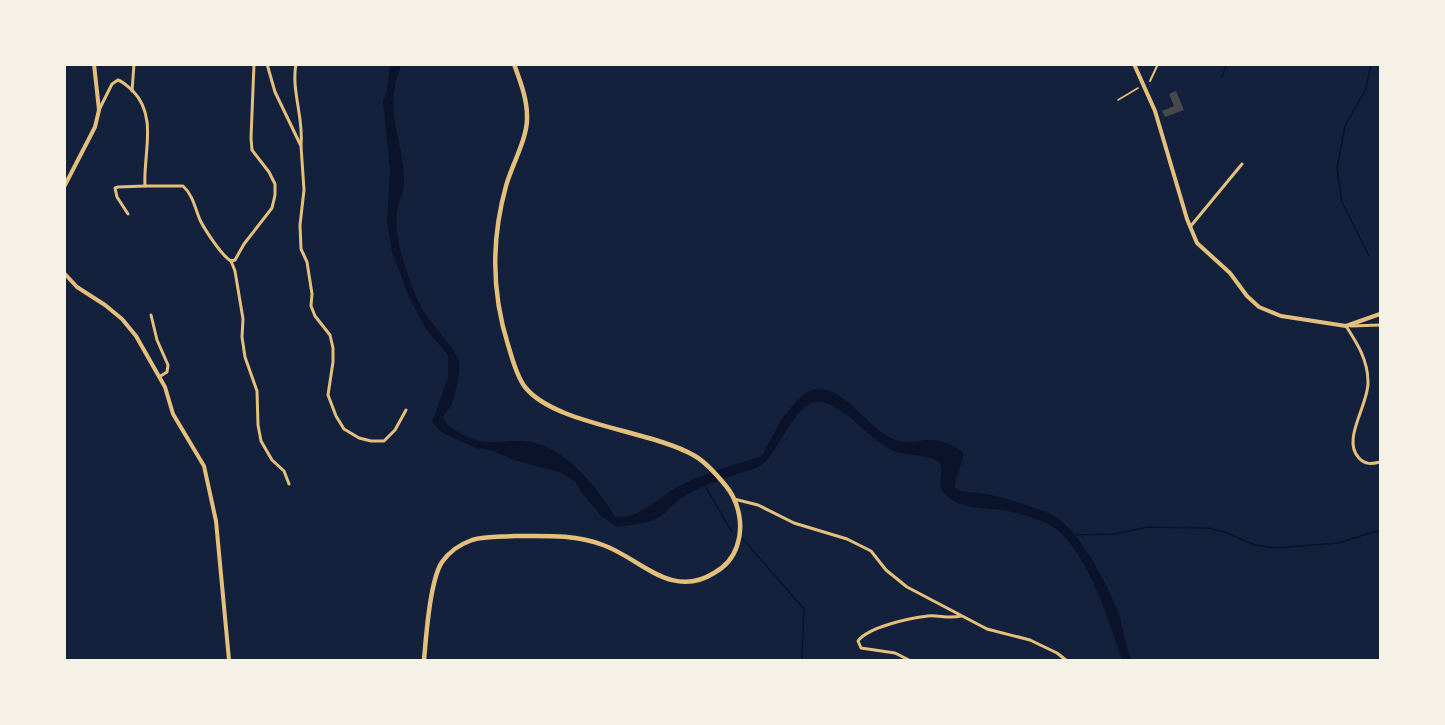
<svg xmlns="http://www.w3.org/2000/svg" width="1445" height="725" viewBox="0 0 1445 725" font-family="'Source Sans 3',sans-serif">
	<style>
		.water { fill: #0b132b }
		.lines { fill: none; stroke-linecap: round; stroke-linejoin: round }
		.stream { stroke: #0b132b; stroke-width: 1.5 }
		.building { fill: #48494c }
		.path { stroke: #e5c07b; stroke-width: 1.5 }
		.pedestrian { stroke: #e5c07b; stroke-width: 2 }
		.minor { stroke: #e5c07b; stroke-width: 3 }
		.tertiary { stroke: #e5c07b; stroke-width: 4 }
		.secondary { stroke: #e5c07b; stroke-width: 4 }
		.primary { stroke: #e5c07b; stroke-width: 4.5 }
	</style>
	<rect width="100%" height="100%" fill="#14213d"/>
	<!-- water -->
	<path class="water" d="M390,65H401C383,113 403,135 404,181C405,193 398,201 397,212C393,240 410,284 422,309C430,323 456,349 459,361C461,370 455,397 451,406C449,409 445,413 443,417L447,425C457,431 468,439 480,441C496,444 514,439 531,442C568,450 597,487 615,517C640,518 653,502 672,490C696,476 733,465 759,457L763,454C772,436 796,389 818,389C833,388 851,404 861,414C872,424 883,436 898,441C907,444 916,441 925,440C939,439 953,444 963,453C963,466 954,475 955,489C965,494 974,491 986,494C1006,498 1028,505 1048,513C1077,524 1107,583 1118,612C1124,628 1124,645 1132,660H1122C1108,620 1092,565 1062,534C1050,521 1025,515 1008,511C987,507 960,511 944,493C936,484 945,472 939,463C933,455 906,455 896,452C890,450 885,446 880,443C863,431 834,396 812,403C793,410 779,449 764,463C756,470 744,471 735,475C717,481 696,488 681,498C673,503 667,513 661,516C648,524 631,525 617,527L601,516L581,492L575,481L561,473L514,460L494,451L476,448L441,432L432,422L448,378V355L426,329L418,314L408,295L392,252L387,224L390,169L383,102L387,90Z"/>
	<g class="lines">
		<!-- stream -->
		<g class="stream">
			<polyline points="1222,77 1227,64"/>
			<polyline points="1369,256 1342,202 1337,168 1345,126 1366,89 1371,64"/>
			<polyline points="778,427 785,416"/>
			<polyline points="501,448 544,455"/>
			<polyline points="705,486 732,532"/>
			<polyline points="955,489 964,493"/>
			<polyline points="1076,535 1115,534 1148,527 1208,528 1224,532 1255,545 1276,548 1338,543 1380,530"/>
			<polyline points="742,538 804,609 802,660"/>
			<polyline points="1123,636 1126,649"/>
		</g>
	</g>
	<!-- building -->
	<polygon class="building" points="1176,91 1184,110 1165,117 1162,111 1174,106 1169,94"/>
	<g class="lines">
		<!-- path -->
		<polyline class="path" points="1118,100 1138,88"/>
		<!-- pedestrian -->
		<polyline class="pedestrian" points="1150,81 1158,64"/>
		<!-- minor -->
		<g class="minor">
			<polyline points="267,64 275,92 301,146 304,190 300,225 301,249 307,262 312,294 311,306 315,316 330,335 333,348 333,362 328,395 336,416 344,429 359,438 371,441 384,441 395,430 406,410"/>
			<path d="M296,64C291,91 304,118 301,145"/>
			<polyline points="132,91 134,64"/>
			<path d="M99,110L112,84L118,80C124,82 128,87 133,91C158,117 143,154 145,186H183C193,195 195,208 200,220C205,230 222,256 231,261L235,260L244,244L272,208L275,195V184L269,172L252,150L251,138L254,64"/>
			<polyline points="128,214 117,197 115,188 118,187 145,186"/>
			<polyline points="1190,227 1242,164"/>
			<polyline points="231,261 235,271 243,319 242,337 245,357 257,391 258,425 261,441 272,460 284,471 289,484"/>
			<polyline points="151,315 157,340 168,365 167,372 159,377"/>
			<path d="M1346,326C1357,343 1368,360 1368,382C1369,404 1341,440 1359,458C1365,465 1372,464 1380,462"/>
			<polyline points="1351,326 1380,325"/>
			<polyline points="734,499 758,505 794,523 847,539 871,551 886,570 907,587 987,629 1030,640 1057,653 1066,660"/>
			<path d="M909,660L895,653L861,648L858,641C868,627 910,618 928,616C939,615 949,619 961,616"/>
		</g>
		<!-- tertiary -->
		<polyline class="tertiary" points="1134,64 1155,111 1187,219 1197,243 1230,273 1247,296 1259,307 1281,316 1346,326 1380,314"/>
		<!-- secondary -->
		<g class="secondary">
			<polyline points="64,187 95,127 99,110 94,64"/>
			<polyline points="64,273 77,287 105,305 122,319 136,336 165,387 173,414 204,466 216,521 229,660"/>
		</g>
		<!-- primary -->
		<path class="primary" d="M424,660C426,637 430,580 442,562C449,552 461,544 472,540C485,536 500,537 514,536C544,536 574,534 603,545C640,558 671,600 714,573C725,567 733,558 737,546C744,526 739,502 726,486C717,475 707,463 695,456C651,430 555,425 525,387C517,377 513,361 509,348C492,296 491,240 506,186C512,164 528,138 527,116C527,98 520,81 514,64"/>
	</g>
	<!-- border -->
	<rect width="1445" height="725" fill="none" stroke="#f6f1e7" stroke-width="132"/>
</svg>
